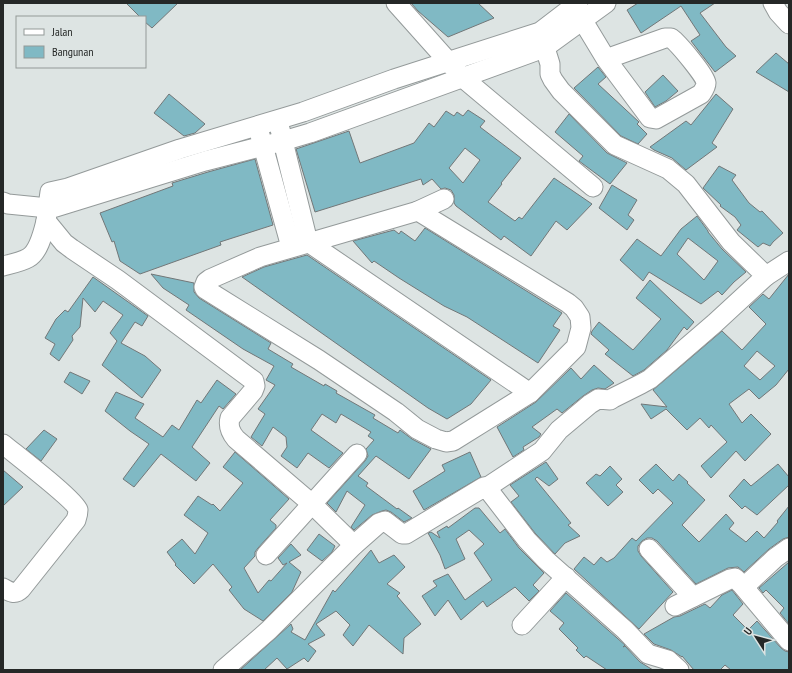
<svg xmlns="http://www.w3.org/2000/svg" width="792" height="673" viewBox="0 0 792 673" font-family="'PT Sans Narrow',sans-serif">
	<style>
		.building { fill: #80b9c4; stroke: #727778; fill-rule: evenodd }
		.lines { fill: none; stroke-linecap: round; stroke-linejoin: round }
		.minor-casing { stroke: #949a9a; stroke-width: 21 }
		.minor { stroke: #fff; stroke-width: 19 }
	</style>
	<rect width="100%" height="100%" fill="#dde4e3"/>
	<!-- building -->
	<g class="building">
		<polygon points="126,3 178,3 152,28 145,22 145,17 140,17"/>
		<polygon points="411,3 478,3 494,18 448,37 418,11"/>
		<polygon points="638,3 715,3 700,13 726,47 736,56 715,72 691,41 700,35 681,6 641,33 627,10"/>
		<polygon points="776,53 789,64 789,92 756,72"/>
		<polygon points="598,67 606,77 598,84 639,122 637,124 647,134 638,144 621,136 574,88"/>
		<polygon points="663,75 678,91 666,101 655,107 645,92"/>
		<polygon points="169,94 205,124 195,133 184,136 154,113"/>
		<polygon points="716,94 733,109 712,143 717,147 686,170 672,158 654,150 650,147 686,121 691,125"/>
		<path d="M468,110L485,121L480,127L521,158L501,183L502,184L488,202L515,221L519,217L522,219L554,178L592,204L567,230L556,221L531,256L504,236L501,240L456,206L454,203V195L451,190L445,188L441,189L432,179L423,185L421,179L315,212L296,149L349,131L360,163L414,143L429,123L434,127L446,111L454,116L457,112L463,116ZM465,148L480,160L463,183L449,168Z"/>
		<polygon points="569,114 607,153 627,163 610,184 579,161 583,156 555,132"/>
		<polygon points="255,159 273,225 220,242 221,245 140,274 120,261 114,241 112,242 100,213 173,186 172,183 208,172"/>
		<polygon points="719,166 736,175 732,180 749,203 760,212 762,211 783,233 773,242 770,246 763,243 758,247 737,230 741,225 735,217 720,206 721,205 703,188"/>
		<polygon points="612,185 637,200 628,215 634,220 627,230 599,208"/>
		<path d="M697,216L708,231V232L722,249L746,272L734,282L722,295L718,291L701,304L649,272L643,281L620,260L637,239L661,256L681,229ZM688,238L718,261L704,280L677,254Z"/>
		<polygon points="425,228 562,313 553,326 560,330 538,363 467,317 444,306 399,278 374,261 372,263 353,241 394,230 399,234 401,231 415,241"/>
		<polygon points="307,255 491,380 471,404 447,419 428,408 242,277 264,267"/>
		<polygon points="151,274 194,283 194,292 199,298 271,343 268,349 293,364 291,367 324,386 325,384 337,391 336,393 375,415 373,418 398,433 400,430 412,439 431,449 409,479 376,456 358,476 368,483 366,486 397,509 398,508 412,518 404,522 391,512 386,510 382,511 372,515 354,530 351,527 365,505 347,491 336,512 327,503 365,461 368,456 366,449 374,440 368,436 371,432 341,414 336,423 322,414 311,430 343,453 329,468 308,453 297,468 281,456 287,447 286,437 273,427 262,446 251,437 265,414 258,409 275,385 266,380 274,366 243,349 186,310 189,305 163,288"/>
		<path d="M789,274V369L776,385L759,399L749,389L729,404L742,423L751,414L771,434L745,461L736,451L711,478L701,466L727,442L711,425L709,428L700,418L687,430L666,409L651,419L641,404L667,407L653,390L722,331L742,350L766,324L749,307L763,294L769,299ZM757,351L775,366L760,380L744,366Z"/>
		<polygon points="93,277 148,316 142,326 135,322 121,343 145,356 161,370 142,398 102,365 117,341 110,333 123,315 103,301 95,312 83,298 80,327 72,336 73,340 59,361 50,354 55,344 45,338 56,319 65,310 68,312"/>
		<polygon points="650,280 694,322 687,330 684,327 667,350 644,370 633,376 605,354 609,350 591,334 592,331 599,322 633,350 661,319 636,298"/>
		<polygon points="594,365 614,383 605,389 598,388 592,390 583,396 562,413 557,409 532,427 541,434 539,437 523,447 524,450 513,457 497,427 536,402 571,368 581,379"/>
		<polygon points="70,372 90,381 82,394 64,382"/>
		<polygon points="217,380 236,394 223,409 219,406 192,447 210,463 196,481 161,454 134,487 123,479 149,444 130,431 105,411 116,392 144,404 135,418 163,437 172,425 179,430 197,400 201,403"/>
		<polygon points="44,430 57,439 41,461 26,449"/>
		<polygon points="235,452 289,499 270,520 276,525 276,528 258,548 255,552 255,556 244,568 258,593 269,580 271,581 287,563 283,565 278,558 291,544 301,555 289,562 301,572 292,592 263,621 244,609 229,590 232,587 213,564 194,584 175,565 176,564 167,552 182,539 195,554 208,533 184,515 198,496 212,505 213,504 220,511 243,483 223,467"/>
		<polygon points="470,452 481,477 424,510 413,491 445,471 442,465"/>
		<polygon points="546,462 558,479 549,486 537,477 535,479 571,523 568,525 580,536 565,543 555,554 535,533 511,502 519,496 510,485"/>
		<polygon points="656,464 673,481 679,474 688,482 687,483 705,500 682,525 699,542 726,514 734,523 729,529 746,542 757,531 764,538 778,522 777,521 789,506 789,537 783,539 769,549 744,572 738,567 728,568 696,584 657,541 652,538 647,538 642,541 638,546 638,551 641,556 673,592 639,629 574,569 584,557 594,565 601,557 607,562 614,558 632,538 636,541 673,503 658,489 653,494 639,480"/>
		<polygon points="778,464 789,477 789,485 757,515 745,506 742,509 729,496 744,479 751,486"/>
		<polygon points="610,466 622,479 616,485 623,492 608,506 586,483 596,474 600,476"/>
		<polygon points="3,470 23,487 3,506"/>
		<polygon points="475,508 479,508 500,533 505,529 519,548 544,573 533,585 539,591 529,601 515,587 487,607 483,601 461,620 448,600 435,616 422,596 437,586 433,581 448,574 465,600 492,580 474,553 484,544 469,530 456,539 465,559 445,569 440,555 428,533 431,532 440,538 437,532 447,526 448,528"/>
		<polygon points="319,534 335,546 332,552 322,561 307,550"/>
		<polygon points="371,550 379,563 394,555 405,567 387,584 400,593 397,596 421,624 404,638 403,654 369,625 353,646 343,635 350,625 336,611 316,624 325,635 308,644 316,651 308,662 304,658 287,669 277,658 264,670 240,670 291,624 293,629 291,632 305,640 333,590 335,592"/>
		<polygon points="789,562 789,624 780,613 784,608 766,590 763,593 759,588"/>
		<polygon points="732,590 743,604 733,615 748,630 757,621 781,648 785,651 789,652 789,670 731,670 725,665 720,670 694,670 682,656 682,657 671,650 654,644 644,634 674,617 680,616 705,604 710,608 722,595"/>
		<polygon points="566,593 617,638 625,645 623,647 625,646 640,662 653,670 607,670 586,656 584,658 576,650 578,648 559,629 564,623 550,611"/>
	</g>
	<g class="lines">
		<!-- minor casing -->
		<g class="minor-casing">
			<g id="minor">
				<polyline points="396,3 463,78 593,187"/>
				<polyline points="773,3 778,12 789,24"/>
				<path d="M583,21L606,59L650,118L656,119L701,94C703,91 706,87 706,83C705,75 678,43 671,38H665L606,59"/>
				<polyline points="280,129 308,242 530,393"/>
				<polyline points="260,135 291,247"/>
				<polyline points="3,202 8,204 48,208 56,207 205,161 283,141 310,133 544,48 606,3"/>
				<polygon points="418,211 568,303 574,308 580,317 581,328 576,347 530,393 453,441 446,442 436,439 417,429 396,412 319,360 205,289 204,287 206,282 210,279 260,257"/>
				<polyline points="418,211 444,199"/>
				<path d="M3,266C11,264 21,262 28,258C39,252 43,233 46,221"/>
				<polyline points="766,276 789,261"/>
				<path d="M3,444C15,454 75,500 78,510C78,513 77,517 76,520L21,589C15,595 10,592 3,588"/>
				<polyline points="486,488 542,451 559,430 590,404 598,399 610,400 613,398 641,384 650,379 715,323 766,276 731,242 686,184 668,169 615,145 561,91 553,80 550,74 550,64 540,32"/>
				<path d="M354,545L312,504L236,439C230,432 228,426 230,418L253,391L255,386L254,381L118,280L72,249L64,243L46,221L50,192L68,188L180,149L303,112L394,79L540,32L578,3"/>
				<polyline points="649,549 693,597"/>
				<polyline points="266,555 357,454"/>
				<polyline points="744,587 775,558 789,548"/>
				<polyline points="675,606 730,579 735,578 741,584 789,641"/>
				<polyline points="522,625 566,577"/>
				<polyline points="223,670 269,630 354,545 379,523 385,521 402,534 406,534 484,487 490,492 527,540 546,560 625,630 648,654 668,660 679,670"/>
			</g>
		</g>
		<!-- minor -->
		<use href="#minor" class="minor"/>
	</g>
	<!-- border -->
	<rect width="792" height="673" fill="none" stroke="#252827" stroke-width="8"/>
	<!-- legend -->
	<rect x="16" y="16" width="130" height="52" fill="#dde4e3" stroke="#939998"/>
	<rect x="24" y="29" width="20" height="6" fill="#ffffff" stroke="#939998"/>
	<text x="52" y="36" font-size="12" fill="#252827">Jalan</text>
	<rect x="24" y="46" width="20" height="12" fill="#80b9c4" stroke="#939998"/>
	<text x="52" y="56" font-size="12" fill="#252827">Bangunan</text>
	<!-- north arrow -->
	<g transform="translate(756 637) rotate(306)" stroke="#dde4e3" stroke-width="3" paint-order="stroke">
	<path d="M0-3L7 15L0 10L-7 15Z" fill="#252827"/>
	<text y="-6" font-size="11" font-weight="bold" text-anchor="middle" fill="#252827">U</text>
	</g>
</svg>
